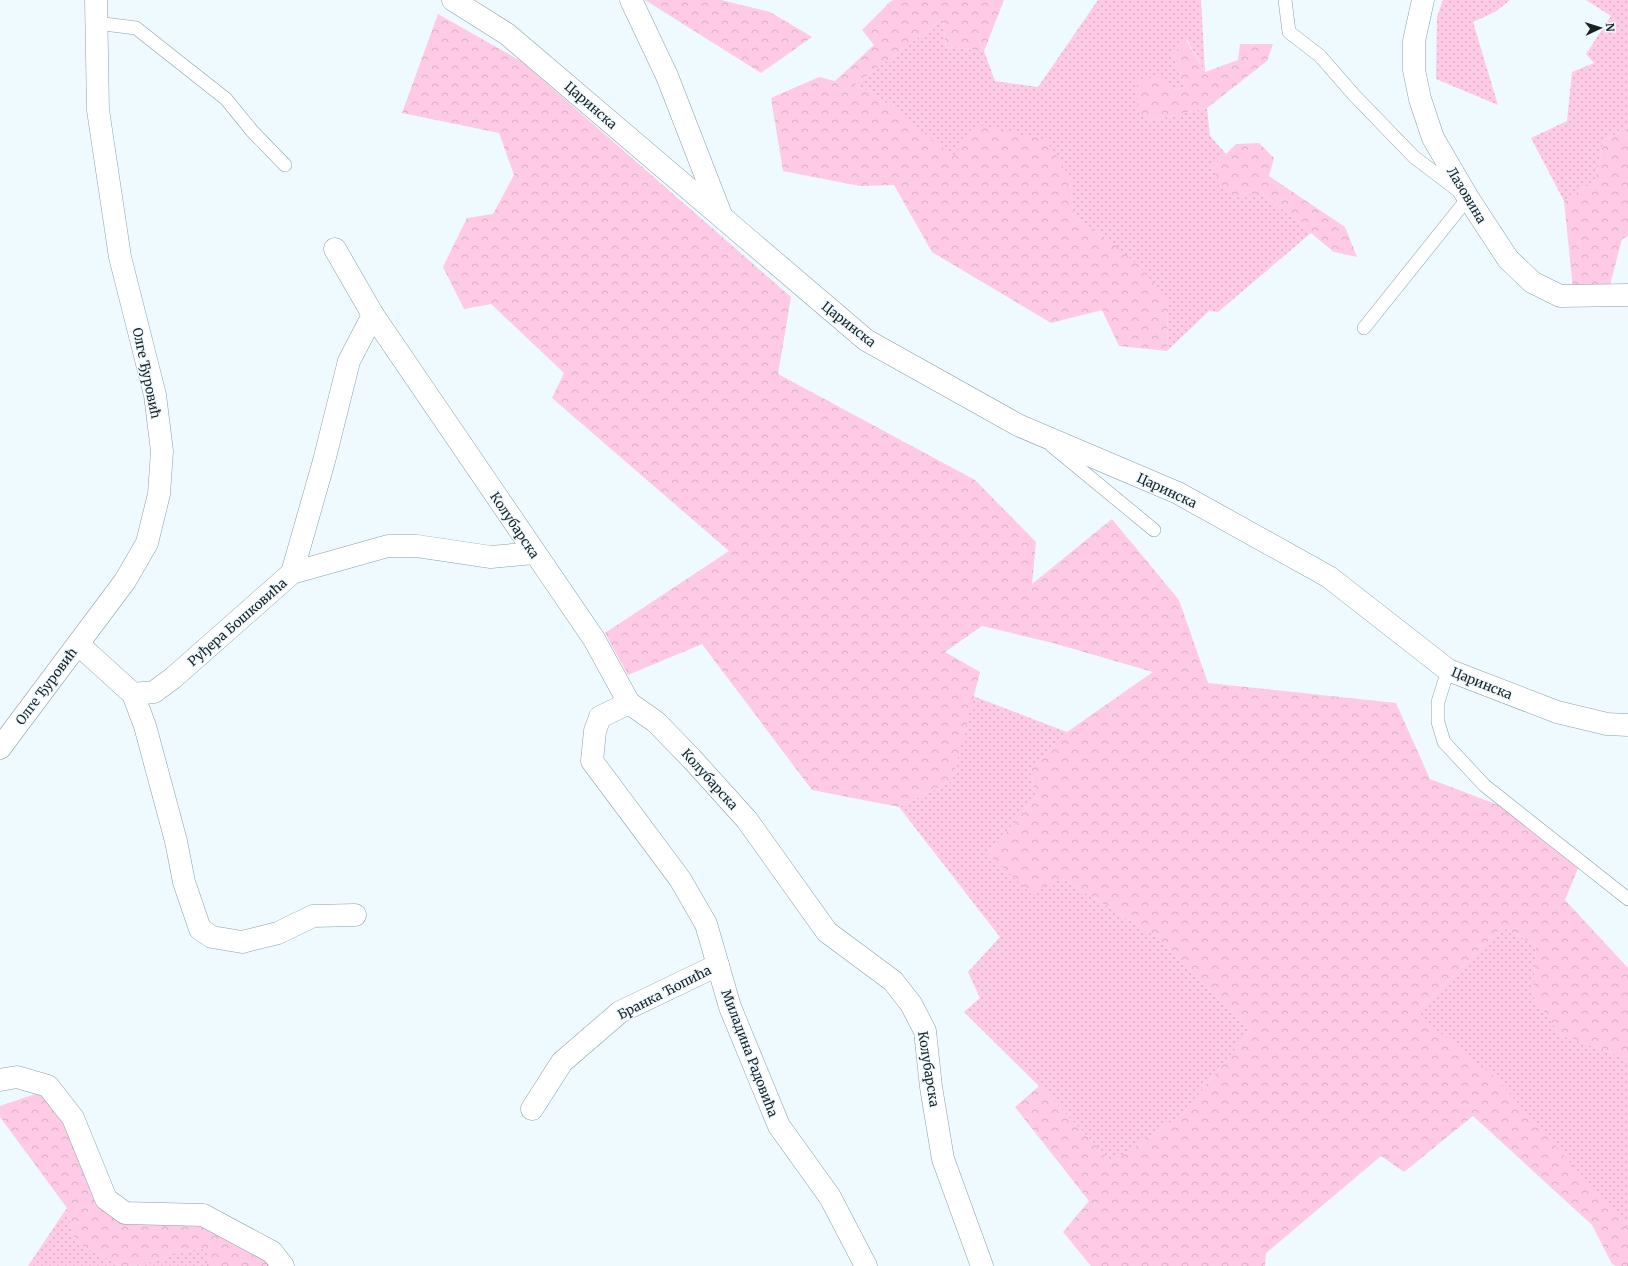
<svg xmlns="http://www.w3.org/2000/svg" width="1628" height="1266" viewBox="0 0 1628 1266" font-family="Merriweather,serif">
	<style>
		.grass { fill: url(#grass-dots) }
		.forest { fill: url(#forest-crowns) }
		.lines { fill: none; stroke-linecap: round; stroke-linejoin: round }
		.lane-casing { stroke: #8ca0a6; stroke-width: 14 }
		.street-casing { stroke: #8ca0a6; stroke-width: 23 }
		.lane { stroke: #fff; stroke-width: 13 }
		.street { stroke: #fff; stroke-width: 22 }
		.labels { text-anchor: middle; stroke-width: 3; stroke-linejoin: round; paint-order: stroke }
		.street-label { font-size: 13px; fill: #192123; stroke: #eefaff }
	</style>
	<defs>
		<pattern id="grass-dots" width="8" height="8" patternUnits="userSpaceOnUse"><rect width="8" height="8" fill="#fecae5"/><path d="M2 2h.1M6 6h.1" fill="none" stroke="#d9adc4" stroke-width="1.8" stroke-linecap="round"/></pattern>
		<pattern id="forest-crowns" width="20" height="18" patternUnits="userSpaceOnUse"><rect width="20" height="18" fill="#fecae5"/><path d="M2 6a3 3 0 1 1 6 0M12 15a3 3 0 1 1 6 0" fill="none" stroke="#d9adc4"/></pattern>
	</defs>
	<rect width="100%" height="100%" fill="#eefaff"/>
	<!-- grass -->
	<g class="grass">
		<polygon points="1098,0 1201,0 1205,72 1187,40 1173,55 1186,87 1173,90 1148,121 1207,108 1210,136 1226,154 1212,168 1262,193 1311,233 1218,312 1209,311 1167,351 1168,301 1114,244 1073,216 1070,177 953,157 873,92 853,86 943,19 946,47 984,51 995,81 1038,87"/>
		<polygon points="1443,0 1510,0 1495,12 1473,22 1498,105 1436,79 1437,17"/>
		<polygon points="1586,0 1628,0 1628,128 1604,140 1595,180 1564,201 1531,138 1567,121 1572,72 1594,63 1586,54 1611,16"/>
		<polygon points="973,696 1067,732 1030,770 1036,797 988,853 1061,878 1157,937 1250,1031 1182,1115 1112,1162 1039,1086 964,1012 980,998 968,972 1000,937 899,807 952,781"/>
		<polygon points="1502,927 1536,945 1533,996 1561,1035 1628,1059 1628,1228 1416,1013"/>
		<polygon points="67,1208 75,1242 121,1266 28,1266"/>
		<polygon points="200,1248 210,1255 206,1266 134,1266"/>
	</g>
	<!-- forest -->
	<g class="forest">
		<polygon points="645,0 721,0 770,12 812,37 761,73"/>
		<polygon points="894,0 1004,0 984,51 946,47 943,19 853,86 873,92 953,156 978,125 1046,140 1070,177 1073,216 1114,244 1141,268 1168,301 1167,351 1119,346 1102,310 1051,323 932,252 894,185 860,186 783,171 771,98 819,77 835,81 874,45 862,30 891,1"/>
		<polygon points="438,14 521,61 791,297 778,374 975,480 1036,542 1032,584 1112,519 1179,600 1208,683 1396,703 1430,779 1501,806 1579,866 1565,900 1628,968 1628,1059 1561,1035 1533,996 1536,945 1502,927 1416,1013 1496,1078 1628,1228 1628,1266 1616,1266 1612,1264 1592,1225 1473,1116 1404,1172 1381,1156 1266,1253 1265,1266 1091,1266 1063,1232 1089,1201 1015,1107 1039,1086 1112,1162 1182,1115 1250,1031 1157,937 1061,878 1030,893 988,853 1036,797 1030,770 1067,732 1153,672 1053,643 982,626 945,652 980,672 952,781 899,807 812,790 702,644 628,675 605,633 729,551 552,398 564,373 491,304 464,309 443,267 467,218 493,214 514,175 499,133 402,113"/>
		<polygon points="1186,40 1205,72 1238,60 1240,44 1273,44 1267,61 1207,108 1148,121 1138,111 1137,79 1164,77 1173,90 1186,87 1173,55"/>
		<polygon points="1628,128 1628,236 1622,239 1609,289 1573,289 1564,201 1595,180 1604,140"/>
		<polygon points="1259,143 1274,158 1269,176 1345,227 1357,257 1334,252 1262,193 1229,197 1212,168 1236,144"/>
		<polygon points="38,1093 96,1144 102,1207 189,1203 259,1234 293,1266 206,1266 210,1255 200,1248 134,1266 121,1266 75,1242 67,1208 0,1117 0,1106"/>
	</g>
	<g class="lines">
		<!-- lane casing -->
		<g class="lane-casing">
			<g id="lane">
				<polyline points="1285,0 1289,32 1320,56 1354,95 1414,157 1468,198 1364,328"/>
				<polyline points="96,23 136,28 226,99 252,131 285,165"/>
				<polyline points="1052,446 1154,530"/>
				<polyline points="1448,670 1438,702 1438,722 1444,742 1484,785 1628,899"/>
			</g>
		</g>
		<!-- street casing -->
		<g class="street-casing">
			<g id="street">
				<polyline points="453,0 507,34 866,340 1018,425 1178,493 1329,577 1448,670 1557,712 1607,724 1628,725"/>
				<polyline points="631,0 667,76 721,215"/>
				<polyline points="1423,0 1414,41 1414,70 1420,99 1433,138 1468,198 1508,259 1532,282 1560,296 1628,295"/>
				<polyline points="335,249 373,315 594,639 629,703 656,722 691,758 747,820 827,932 893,981 911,1004 925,1031 931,1087 943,1159 982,1266"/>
				<polyline points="292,573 324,461 349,361 373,315"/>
				<polyline points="78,644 133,694 145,726 176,841 184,882 200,929 212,937 242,942 278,933 313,916 355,915"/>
				<polyline points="133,694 154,692 173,678 292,573 388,546 417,546 491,557 534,553"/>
				<polyline points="629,703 600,717 595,731 592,761 680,879 706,924 730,1007 779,1126 830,1197 866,1266"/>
				<polyline points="0,748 125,581 147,543 159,494 162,451 155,395 120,257 98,110 96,0"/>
				<polyline points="0,1080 17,1077 48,1086 73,1118 106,1199 125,1213 203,1215 272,1252 283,1266"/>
				<polyline points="532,1109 562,1062 620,1012 718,965"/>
			</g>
		</g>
		<!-- lane -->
		<use href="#lane" class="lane"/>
		<!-- street -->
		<use href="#street" class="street"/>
	</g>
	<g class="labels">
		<!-- street labels -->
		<g class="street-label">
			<text transform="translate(591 105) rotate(41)" y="5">Царинска</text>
			<text transform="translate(1467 195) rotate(59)" y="5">Лазовина</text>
			<text transform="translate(849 324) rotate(38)" y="5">Царинска</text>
			<text transform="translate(147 373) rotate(78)" y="5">Олге Ђуровић</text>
			<text transform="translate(1167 490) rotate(25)" y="5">Царинска</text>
			<text transform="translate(515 525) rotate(56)" y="5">Колубарска</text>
			<text transform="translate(237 622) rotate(-41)" y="5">Руђера Бошковића</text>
			<text transform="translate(1482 683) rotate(22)" y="5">Царинска</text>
			<text transform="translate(46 686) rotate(-53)" y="5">Олге Ђуровић</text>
			<text transform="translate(710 779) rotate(48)" y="5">Колубарска</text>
			<text transform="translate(664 992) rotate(-27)" y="5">Бранка Ћопића</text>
			<text transform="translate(750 1053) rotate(69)" y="5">Миладина Радовића</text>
			<text transform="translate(929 1069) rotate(81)" y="5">Колубарска</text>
		</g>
	</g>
	<!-- north arrow -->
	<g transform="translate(1600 28) rotate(86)" stroke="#eefaff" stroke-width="3" paint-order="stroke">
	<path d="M0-3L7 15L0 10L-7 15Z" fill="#192123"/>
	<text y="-6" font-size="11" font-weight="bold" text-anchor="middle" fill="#192123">N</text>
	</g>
</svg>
